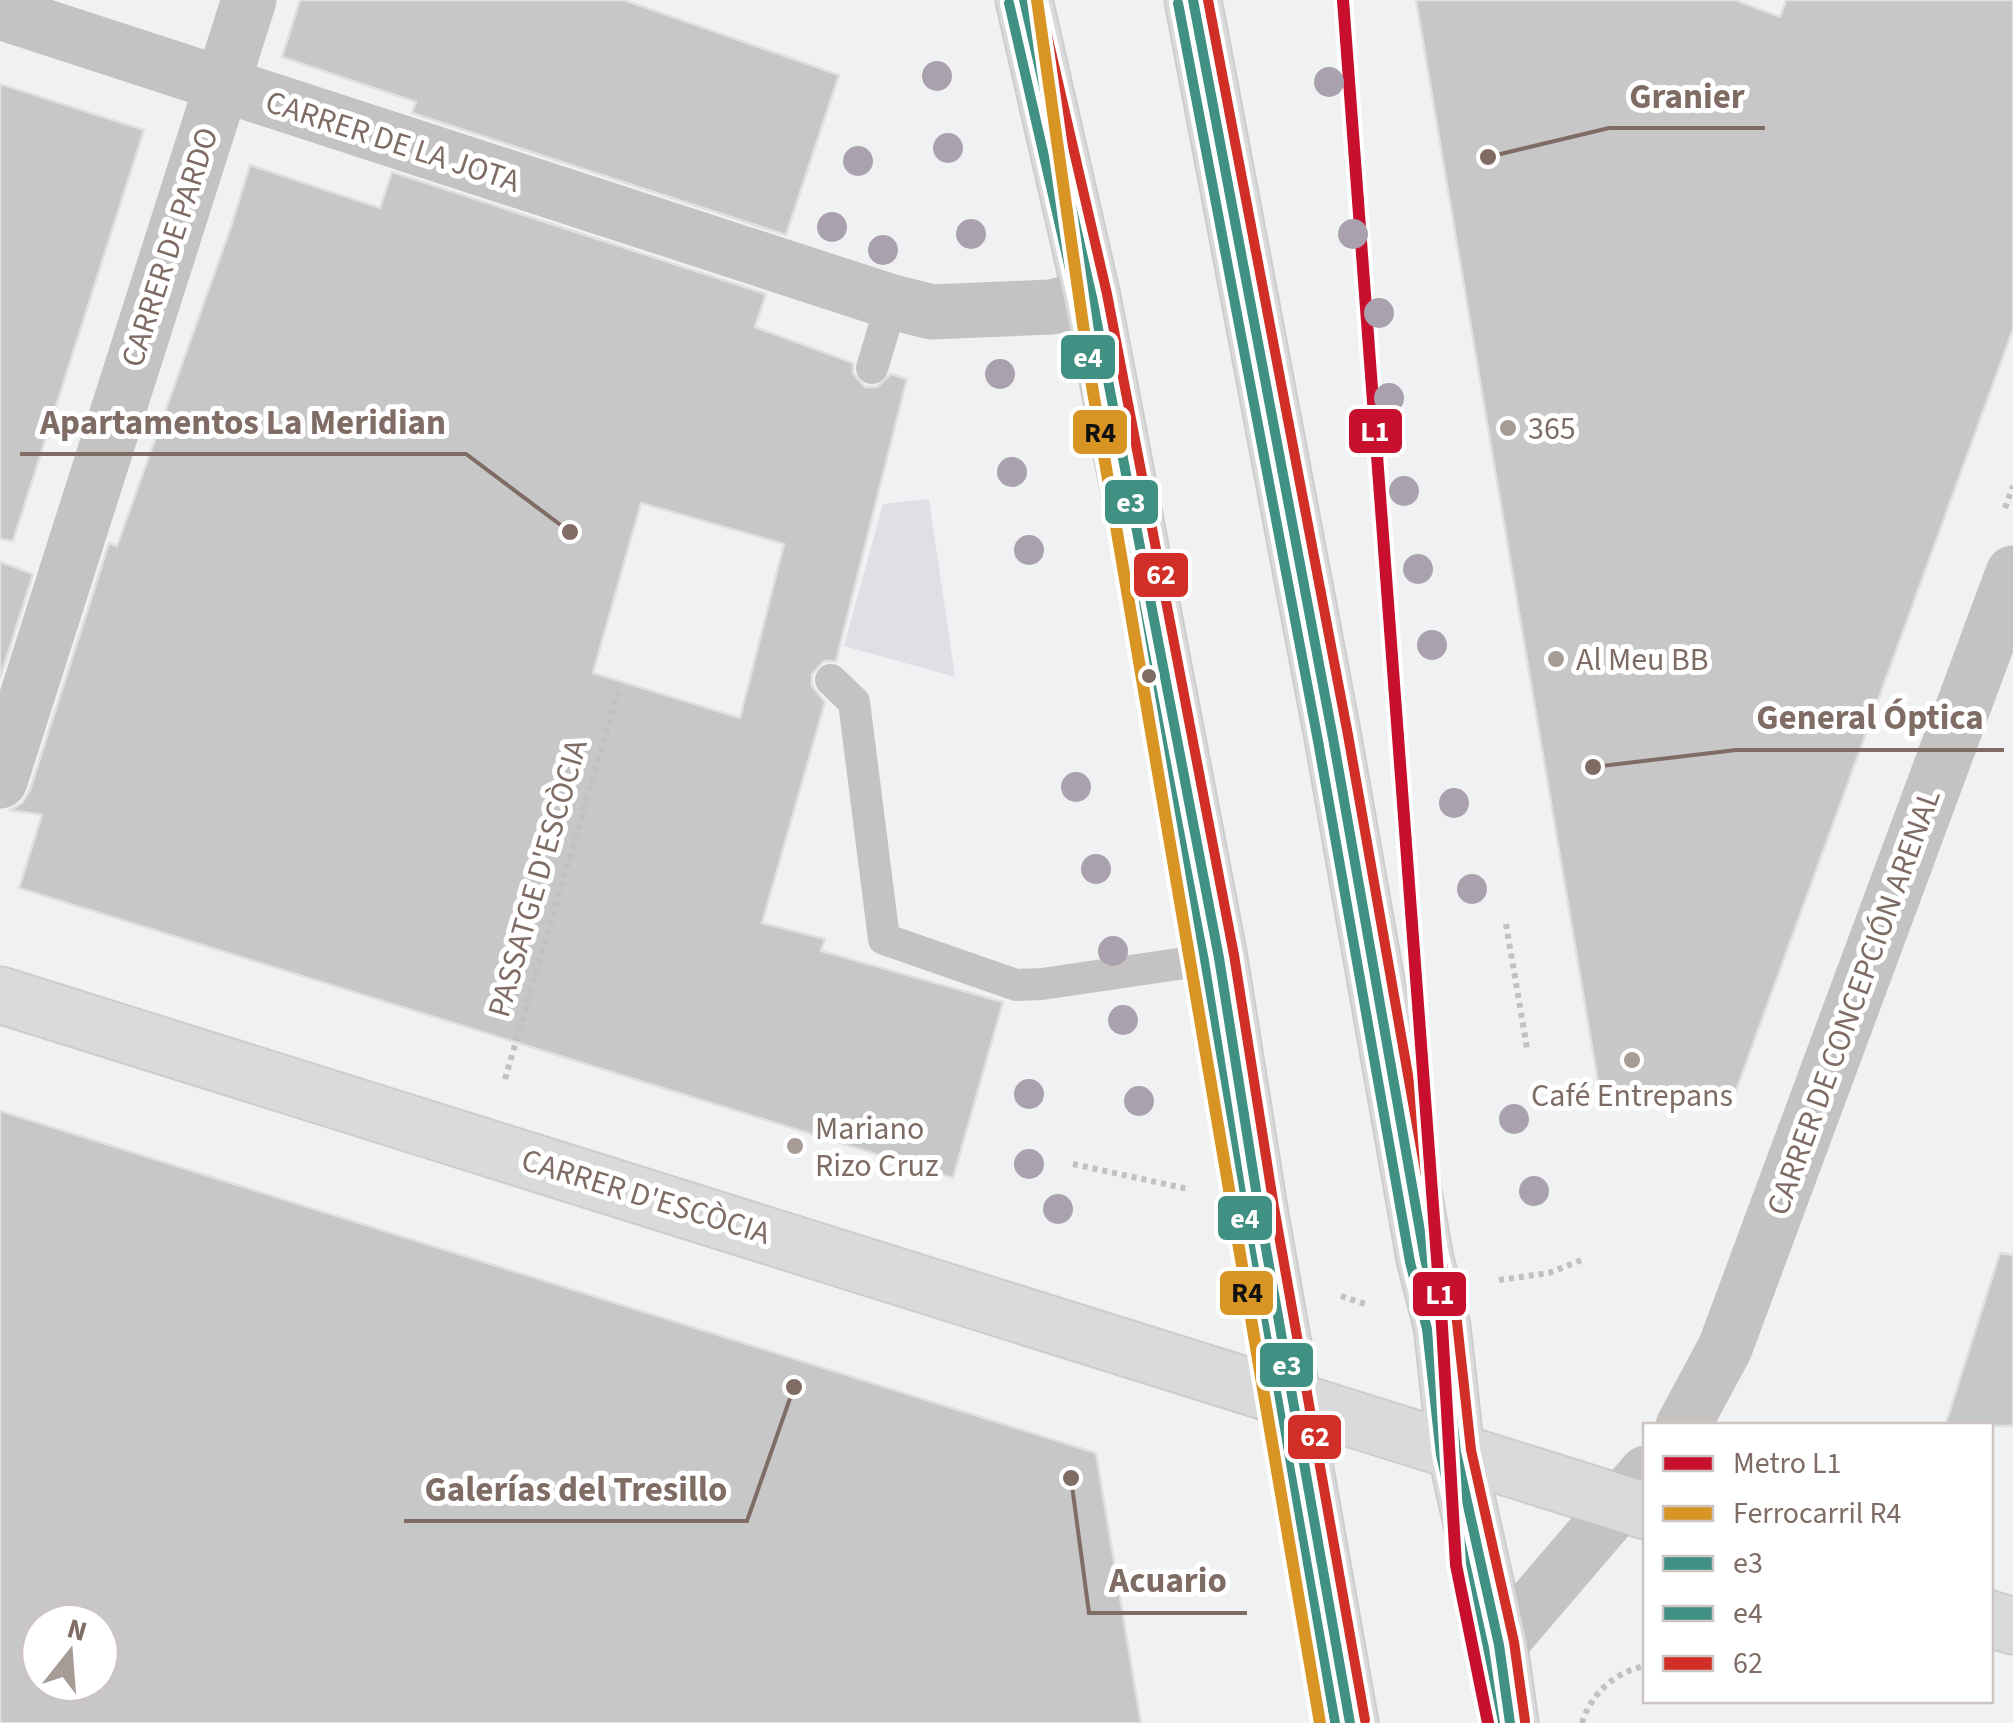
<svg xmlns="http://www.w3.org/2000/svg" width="2013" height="1723" viewBox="0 0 2013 1723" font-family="'Source Sans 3',sans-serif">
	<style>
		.green { fill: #e1dfe5 }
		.building { fill: #c8c7c7; stroke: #e0e0e1; stroke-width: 2.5; fill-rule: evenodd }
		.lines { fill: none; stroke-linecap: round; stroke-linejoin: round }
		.secondary-casing { stroke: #cecdcd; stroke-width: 59 }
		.primary-casing { stroke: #cdcdcd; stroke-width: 59 }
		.path { stroke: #c2c1c0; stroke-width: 6; stroke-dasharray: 5 5; stroke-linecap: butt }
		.service { stroke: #c4c3c2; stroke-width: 32 }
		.minor { stroke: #c4c3c2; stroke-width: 55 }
		.secondary { stroke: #dbdada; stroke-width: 55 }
		.primary { stroke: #dbdada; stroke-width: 55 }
		.bus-1-casing { stroke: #fff; stroke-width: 18 }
		.bus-2-casing { stroke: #fff; stroke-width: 18 }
		.bus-3-casing { stroke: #fff; stroke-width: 18 }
		.bus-1 { stroke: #409183; stroke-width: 10 }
		.bus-2 { stroke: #409183; stroke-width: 10 }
		.bus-3 { stroke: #d02e26; stroke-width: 10 }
		.rail-1-casing { stroke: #fff; stroke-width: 20 }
		.rail-1 { stroke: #d89523; stroke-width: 12 }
		.metro-1-casing { stroke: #fff; stroke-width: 20 }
		.metro-1 { stroke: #c8102e; stroke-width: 12 }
		.tree { fill: #a9a2ae }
		.poi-dot { fill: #a79b96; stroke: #fff; stroke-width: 4 }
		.bus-dot { fill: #7f6c64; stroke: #fff; stroke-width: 4 }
		.labels { text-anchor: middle; stroke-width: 10; stroke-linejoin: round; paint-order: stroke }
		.street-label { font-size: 32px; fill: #7f6c64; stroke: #fff }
		.poi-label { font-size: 32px; fill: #7f6c64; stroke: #fff; text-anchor: start }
		.leader { fill: none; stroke: #7f6c64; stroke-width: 4 }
		.callout-dot { fill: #7f6c64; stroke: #fff; stroke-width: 4 }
		.callout-label { font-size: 35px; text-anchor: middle; font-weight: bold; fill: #7f6c64; stroke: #fff; stroke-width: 10; stroke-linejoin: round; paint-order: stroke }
		.line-badge { stroke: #fff; stroke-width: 4 }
		.badge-label { font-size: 28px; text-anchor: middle; font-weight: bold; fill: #fff }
		.pale-badge-label { font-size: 28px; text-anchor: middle; font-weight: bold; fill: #111 }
	</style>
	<rect width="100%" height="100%" fill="#f0f1f2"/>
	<!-- green -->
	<polygon class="green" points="929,499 955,677 844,646 883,504"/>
	<!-- building -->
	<g class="building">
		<polygon points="300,0 624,0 839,75 786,235 412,113 416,102 282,57"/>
		<polygon points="1416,0 1735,0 1780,17 1786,0 2013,0 2013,329 1733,1099 1599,1088"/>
		<polygon points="0,84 144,130 13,541 0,539"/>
		<path d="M250,165L380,208L392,172L766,294L755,327L853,363V373L865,387H877L891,374L907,379L836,661H824L812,674V686L825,702L762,923L825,939L821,951L1003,1002L953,1178L19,888L42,815L10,810L22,803L30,790L109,543L117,546L231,227ZM641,503L784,544L740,718L593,673Z"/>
		<polygon points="0,562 33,574 0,678"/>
		<path d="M0,1111L1096,1453L1141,1723H0ZM40,1623H100V1683H40Z"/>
		<polygon points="2000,1253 2013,1255 2013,1426 1945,1426"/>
	</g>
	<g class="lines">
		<!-- secondary casing -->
		<g class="secondary-casing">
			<g id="secondary">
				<polyline points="0,995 1646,1511"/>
				<polyline points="1990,1619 2013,1626"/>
			</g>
		</g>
		<!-- primary casing -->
		<g class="primary-casing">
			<g id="primary">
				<polyline points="1024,0 1092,297 1219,958 1259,1209 1350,1723"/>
				<polyline points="1193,0 1333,738 1425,1259 1442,1326 1456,1452 1499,1645 1510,1723"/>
			</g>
		</g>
		<!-- path -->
		<g class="path">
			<polyline points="2005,508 2013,486"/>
			<polyline points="1506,924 1527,1048"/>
			<polyline points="505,1079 618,692"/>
			<polyline points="1073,1164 1188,1189"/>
			<polyline points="1499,1280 1549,1273 1584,1259"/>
			<polyline points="1341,1296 1368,1305"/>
			<path d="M1582,1723C1591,1694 1615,1671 1646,1666"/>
		</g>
		<!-- service -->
		<g class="service">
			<polyline points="872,368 892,302"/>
			<polyline points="831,680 854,702 884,939 1016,985 1042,984 1219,958"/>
		</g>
		<!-- minor -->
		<g class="minor">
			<polyline points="0,12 892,302 932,312 1051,307 1092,297"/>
			<polyline points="0,781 249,0"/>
			<polyline points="1683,1426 1725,1348 2013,573"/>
			<polyline points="1499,1645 1646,1473"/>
		</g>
		<!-- secondary -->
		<use href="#secondary" class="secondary"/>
		<!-- primary -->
		<use href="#primary" class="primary"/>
		<!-- bus-1 casing -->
		<g class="bus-1-casing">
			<g id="bus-1">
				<polyline points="1024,0 1092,297 1219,958 1259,1209 1350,1723"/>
				<polyline points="1193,0 1333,738 1425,1259 1442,1326 1456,1452 1499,1645 1510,1723"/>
			</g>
		</g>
		<!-- bus-2 casing -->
		<g class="bus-2-casing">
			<g id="bus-2">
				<polyline points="1009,3 1077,300 1204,961 1244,1212 1335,1723"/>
				<polyline points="1178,3 1318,741 1410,1262 1427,1329 1441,1455 1484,1648 1495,1723"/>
			</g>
		</g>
		<!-- bus-3 casing -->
		<g class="bus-3-casing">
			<g id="bus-3">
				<polyline points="1039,0 1107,294 1234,955 1274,1207 1365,1720"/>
				<polyline points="1208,0 1348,735 1440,1256 1457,1322 1471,1450 1514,1642 1525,1721"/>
			</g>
		</g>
		<!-- bus-1 -->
		<use href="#bus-1" class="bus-1"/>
		<!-- bus-2 -->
		<use href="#bus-2" class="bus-2"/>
		<!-- bus-3 -->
		<use href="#bus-3" class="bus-3"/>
		<!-- rail-1 casing -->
		<g class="rail-1-casing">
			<polyline id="rail-1" points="1037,0 1090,374 1320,1723"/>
		</g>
		<!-- rail-1 -->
		<use href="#rail-1" class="rail-1"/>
		<!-- metro-1 casing -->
		<g class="metro-1-casing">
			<polyline id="metro-1" points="1343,0 1442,1326 1456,1565 1488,1723"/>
		</g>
		<!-- metro-1 -->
		<use href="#metro-1" class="metro-1"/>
	</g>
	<!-- trees -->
	<g class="tree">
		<circle cx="937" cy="76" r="15"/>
		<circle cx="1329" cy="82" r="15"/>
		<circle cx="948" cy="148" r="15"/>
		<circle cx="858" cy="161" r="15"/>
		<circle cx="832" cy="227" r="15"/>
		<circle cx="971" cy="234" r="15"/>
		<circle cx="1353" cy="234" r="15"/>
		<circle cx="883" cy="250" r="15"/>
		<circle cx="1379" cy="313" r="15"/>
		<circle cx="1000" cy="374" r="15"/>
		<circle cx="1389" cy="398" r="15"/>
		<circle cx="1012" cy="472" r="15"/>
		<circle cx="1404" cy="491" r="15"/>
		<circle cx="1029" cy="550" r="15"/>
		<circle cx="1418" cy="569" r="15"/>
		<circle cx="1432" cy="645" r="15"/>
		<circle cx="1076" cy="787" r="15"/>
		<circle cx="1454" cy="803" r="15"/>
		<circle cx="1096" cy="869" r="15"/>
		<circle cx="1472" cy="889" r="15"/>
		<circle cx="1113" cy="951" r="15"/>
		<circle cx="1123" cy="1020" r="15"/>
		<circle cx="1029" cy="1094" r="15"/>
		<circle cx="1139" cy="1101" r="15"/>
		<circle cx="1514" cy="1119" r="15"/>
		<circle cx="1029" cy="1164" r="15"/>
		<circle cx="1534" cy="1191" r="15"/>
		<circle cx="1058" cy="1209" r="15"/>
	</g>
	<!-- markers -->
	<g class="poi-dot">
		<circle cx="1508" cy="428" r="10"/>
		<circle cx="1556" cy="659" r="10"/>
		<circle cx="1632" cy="1060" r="10"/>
		<circle cx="795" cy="1146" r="10"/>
	</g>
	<circle class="bus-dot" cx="1149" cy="676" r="9"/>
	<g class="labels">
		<!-- street labels -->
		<g class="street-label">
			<text transform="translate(393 141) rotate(18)" y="11">CARRER DE LA JOTA</text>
			<text transform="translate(169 247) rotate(-72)" y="11">CARRER DE PARDO</text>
			<text transform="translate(537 878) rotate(-74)" y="11">PASSATGE D'ESCÒCIA</text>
			<text transform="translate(1853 1002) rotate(-70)" y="11">CARRER DE CONCEPCIÓN ARENAL</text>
			<text transform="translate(646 1196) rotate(17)" y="11">CARRER D'ESCÒCIA</text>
		</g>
		<!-- poi labels -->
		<g class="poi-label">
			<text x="1528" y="439">365</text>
			<text x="1576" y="670">Al Meu BB</text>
			<text x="1632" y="1106" text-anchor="middle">Café Entrepans</text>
			<text x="815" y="1139">Mariano<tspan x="815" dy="37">Rizo Cruz</tspan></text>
		</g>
	</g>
	<!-- callouts -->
	<path class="leader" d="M1488 157L1609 128H1765M570 532L466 454H20M1593 767L1736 750H2004M794 1387L747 1521H404M1071 1478L1089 1613H1247"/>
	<g class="callout-dot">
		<circle cx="1488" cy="157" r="10"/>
		<circle cx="570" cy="532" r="10"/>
		<circle cx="1593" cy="767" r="10"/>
		<circle cx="794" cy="1387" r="10"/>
		<circle cx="1071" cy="1478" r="10"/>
	</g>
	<g class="callout-label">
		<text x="1687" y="108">Granier</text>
		<text x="243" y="434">Apartamentos La Meridian</text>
		<text x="1870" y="729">General Óptica</text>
		<text x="576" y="1501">Galerías del Tresillo</text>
		<text x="1168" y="1592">Acuario</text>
	</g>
	<g class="line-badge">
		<rect x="1059" y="333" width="58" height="48" rx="10" fill="#409183"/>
		<rect x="1347" y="407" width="57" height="48" rx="10" fill="#c8102e"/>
		<rect x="1071" y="408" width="58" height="48" rx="10" fill="#d89523"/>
		<rect x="1103" y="478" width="57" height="48" rx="10" fill="#409183"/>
		<rect x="1132" y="551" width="58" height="48" rx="10" fill="#d02e26"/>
		<rect x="1216" y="1194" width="58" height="48" rx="10" fill="#409183"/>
		<rect x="1218" y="1269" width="57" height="48" rx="10" fill="#d89523"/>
		<rect x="1411" y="1270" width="57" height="48" rx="10" fill="#c8102e"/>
		<rect x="1258" y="1341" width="57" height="48" rx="10" fill="#409183"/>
		<rect x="1286" y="1413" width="57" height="48" rx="10" fill="#d02e26"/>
	</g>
	<g class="badge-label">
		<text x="1088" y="367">e4</text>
		<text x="1375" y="441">L1</text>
		<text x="1131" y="512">e3</text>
		<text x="1161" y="584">62</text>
		<text x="1245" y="1228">e4</text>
		<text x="1440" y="1304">L1</text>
		<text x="1287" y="1375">e3</text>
		<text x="1315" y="1446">62</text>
	</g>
	<g class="pale-badge-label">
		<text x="1100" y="442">R4</text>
		<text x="1247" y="1302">R4</text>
	</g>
	<!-- legend -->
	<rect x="1643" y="1423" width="350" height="280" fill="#ffffff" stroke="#ccc4c1" stroke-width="2.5"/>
	<rect x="1663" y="1456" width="50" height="15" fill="#c8102e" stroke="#ccc4c1" stroke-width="2.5"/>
	<text x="1733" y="1473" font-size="30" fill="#7f6c64">Metro L1</text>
	<rect x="1663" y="1506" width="50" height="15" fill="#d89523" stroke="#ccc4c1" stroke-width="2.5"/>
	<text x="1733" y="1523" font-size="30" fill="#7f6c64">Ferrocarril R4</text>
	<rect x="1663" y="1556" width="50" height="15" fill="#409183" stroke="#ccc4c1" stroke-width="2.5"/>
	<text x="1733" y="1573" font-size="30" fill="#7f6c64">e3</text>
	<rect x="1663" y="1606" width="50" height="15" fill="#409183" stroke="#ccc4c1" stroke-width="2.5"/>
	<text x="1733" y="1623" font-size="30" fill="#7f6c64">e4</text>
	<rect x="1663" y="1656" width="50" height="15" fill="#d02e26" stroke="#ccc4c1" stroke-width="2.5"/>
	<text x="1733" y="1673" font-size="30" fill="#7f6c64">62</text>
	<!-- north arrow -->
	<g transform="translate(70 1653) rotate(17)"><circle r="48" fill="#ffffff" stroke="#ccc4c1" stroke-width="2.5"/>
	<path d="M0-8L18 38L0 25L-18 38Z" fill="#a79b96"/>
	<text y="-15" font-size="28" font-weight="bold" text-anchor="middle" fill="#7f6c64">N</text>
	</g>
</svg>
